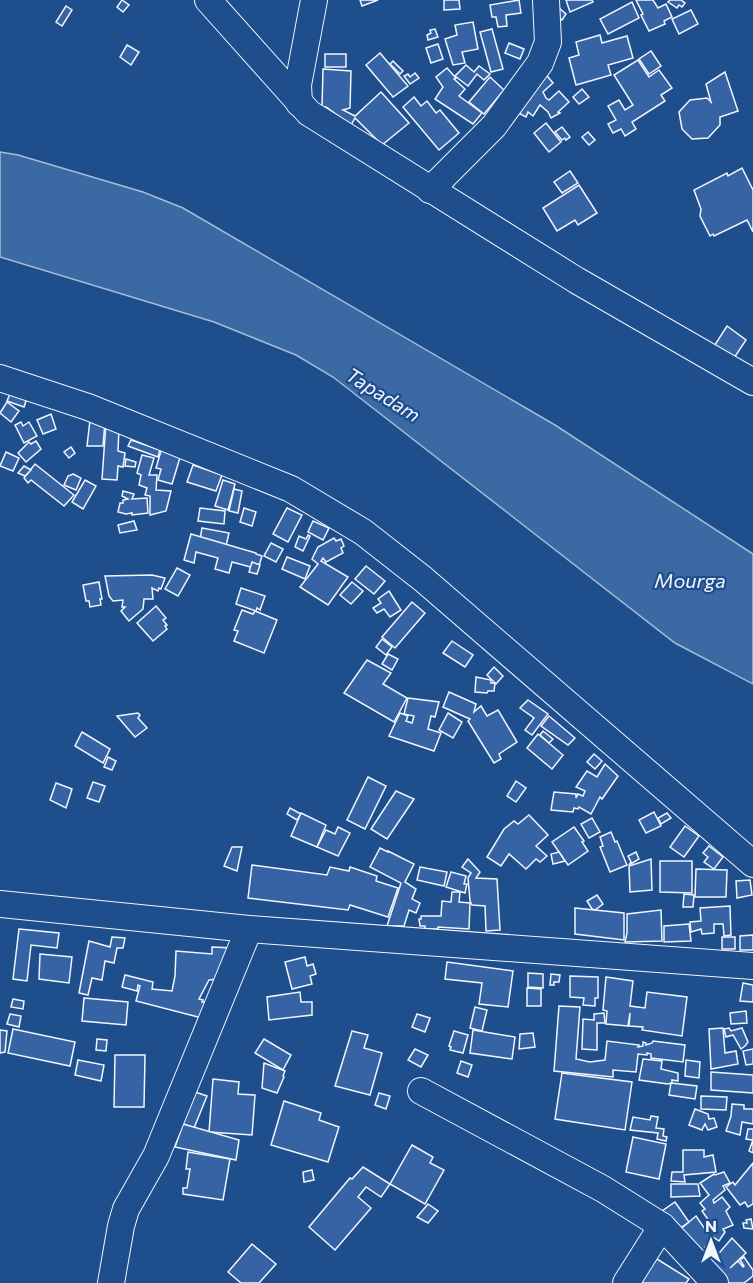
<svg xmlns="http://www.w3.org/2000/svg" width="753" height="1283" viewBox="0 0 753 1283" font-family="Commissioner,sans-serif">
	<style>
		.water { fill: #3b69a3; stroke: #a8bbd7; stroke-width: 1.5 }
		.building { fill: #3563a3; stroke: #f2f6ff; stroke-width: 1.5 }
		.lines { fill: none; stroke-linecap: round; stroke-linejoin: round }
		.minor-casing { stroke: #f2f6ff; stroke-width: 28 }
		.minor { stroke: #1f4e8c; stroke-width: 26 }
		.labels { text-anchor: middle; stroke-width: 4.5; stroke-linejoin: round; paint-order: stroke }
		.water-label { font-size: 20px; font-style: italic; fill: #f2f6ff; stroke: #1f4e8c }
	</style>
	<rect width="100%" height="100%" fill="#1f4e8c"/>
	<!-- water -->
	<polygon class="water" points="0,152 18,155 143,192 183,208 555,425 753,554 753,684 675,643 333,377 296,355 214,322 0,257"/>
	<!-- building -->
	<g class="building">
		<polygon points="122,0 129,5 123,12 117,7"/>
		<polygon points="360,0 378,0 362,6"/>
		<polygon points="444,0 459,0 460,9 444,10"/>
		<polygon points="519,0 521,13 506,15 507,26 498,27 496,17 492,17 490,5"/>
		<polygon points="566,0 592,0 593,2 570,12"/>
		<polygon points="636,0 653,0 658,8 666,4 672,17 664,21 665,24 649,31 641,15 643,14"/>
		<polygon points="670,0 681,0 685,3 682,7 679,5 677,8 668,2"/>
		<polygon points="632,2 639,18 608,34 600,19"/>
		<polygon points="66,6 72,10 62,26 56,22"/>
		<polygon points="559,8 566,14 562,20 554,15"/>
		<polygon points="691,10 698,24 679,34 672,19"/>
		<polygon points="473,22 478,49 462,52 465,63 453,65 445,39 457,35 455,25"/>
		<polygon points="435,29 438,37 428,40 427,35 431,33 430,30"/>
		<polygon points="492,29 503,69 491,72 480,32"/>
		<polygon points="600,35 602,43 627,36 633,58 608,65 611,75 576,85 569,58 579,55 576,42"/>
		<polygon points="509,43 524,49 520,59 505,53"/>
		<polygon points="438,44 443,59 431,63 426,48"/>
		<polygon points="127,45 139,52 131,65 120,57"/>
		<polygon points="651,51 661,66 649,74 639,59"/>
		<polygon points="380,53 408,86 393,97 366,65"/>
		<rect x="325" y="54" width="21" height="13"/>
		<polygon points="638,60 649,77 659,70 672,88 661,95 665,101 632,122 636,129 625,136 621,129 613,133 608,124 616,120 608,106 619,100 625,110 633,105 614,75"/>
		<polygon points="393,61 403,71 400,74 390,64"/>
		<polygon points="466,65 474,72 479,66 490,74 484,80 477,74 468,86 455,76"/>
		<polygon points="447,68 456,78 454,79 465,89 459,96 482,113 473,124 435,99 443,87 436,77"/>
		<polygon points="323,69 351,71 350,108 343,110 355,116 381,92 409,123 382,145 355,118 351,125 326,107 322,107"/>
		<polygon points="543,71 553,83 543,92 546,98 549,100 559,91 569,102 558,112 560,113 551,118 548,112 540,105 533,116 528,112 526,117 513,110"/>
		<polygon points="725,72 738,111 720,117 720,125 708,138 692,139 682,129 679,112 690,100 707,98 711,102 706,84"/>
		<polygon points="415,73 419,78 410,84 404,76 408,74 410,77"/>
		<polygon points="490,77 504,90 484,114 469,102"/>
		<polygon points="582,89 589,97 579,104 573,97"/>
		<polygon points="414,97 421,106 427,101 436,113 440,110 459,133 439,150 403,107"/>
		<polygon points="546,123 561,142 549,152 534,133"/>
		<polygon points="562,127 570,137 566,140 565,138 562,140 555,132"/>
		<polygon points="588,132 595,140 589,145 582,137"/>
		<polygon points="742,168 753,190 753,232 747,220 714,236 713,234 710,236 700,216 701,209 694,190 727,173 728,176"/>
		<polygon points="570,171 578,183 562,193 554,182"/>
		<polygon points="579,185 597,213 578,225 575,220 557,231 543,208"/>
		<polygon points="727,326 746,340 730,364 711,351"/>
		<polygon points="12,389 28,395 24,407 7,401"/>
		<polygon points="7,402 19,411 11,422 0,413"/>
		<polygon points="51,414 56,429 43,434 37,420"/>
		<polygon points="90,420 105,422 103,446 87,446"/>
		<polygon points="21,422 23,426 29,422 37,436 24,443 15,425"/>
		<polygon points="106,423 119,428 118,451 125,453 123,467 118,466 117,480 102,479"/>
		<polygon points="131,440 160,450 158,457 128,446"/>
		<polygon points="36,441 41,449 26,462 18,453 29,442 31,444"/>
		<polygon points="163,444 182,451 172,484 158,480 161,469 156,468"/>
		<polygon points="71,447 75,453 69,458 64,452"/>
		<polygon points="6,452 19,458 13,471 0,466"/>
		<polygon points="142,455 154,458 149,475 157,475 156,490 171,491 166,511 150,515 150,496 145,495 147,488 139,485 141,475 137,473"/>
		<polygon points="126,459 136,462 135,467 125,466"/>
		<polygon points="35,464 74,495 64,506 31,480 28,483 24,478"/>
		<polygon points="193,465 222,475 216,491 187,482"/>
		<polygon points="24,466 31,470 25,476 18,473"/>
		<polygon points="73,474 81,478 76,490 64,485 68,476"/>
		<polygon points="85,480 96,486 83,509 72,502"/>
		<polygon points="223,480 235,484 228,510 215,506"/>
		<polygon points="234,489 242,491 238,513 229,511"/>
		<polygon points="123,491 134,494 132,499 147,498 148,513 132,515 132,513 126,514 118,512 120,503 123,503 123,500 128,499 122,496"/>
		<polygon points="200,508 225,511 224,524 198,521"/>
		<polygon points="244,508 256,512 252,526 240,522"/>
		<polygon points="287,508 302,515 288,542 273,534"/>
		<polygon points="134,521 137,530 120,533 118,525"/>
		<polygon points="313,521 329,528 323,540 308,532"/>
		<polygon points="202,528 229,533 226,546 200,540"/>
		<polygon points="191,534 256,553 256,554 262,556 258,569 232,562 229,573 215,569 218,558 196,552 194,563 184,560"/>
		<polygon points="308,535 310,536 303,551 295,547 299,536 306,539"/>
		<polygon points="334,538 336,541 341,539 344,546 341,548 343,553 326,562 323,558 321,561 348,577 328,605 300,587 318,564 312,559 318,547"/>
		<polygon points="271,543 283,549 276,562 264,556"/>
		<polygon points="287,557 310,566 305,579 282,569"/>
		<polygon points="252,562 260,565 257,574 249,572"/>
		<polygon points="366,566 385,581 374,594 355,579"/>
		<polygon points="177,568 190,575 178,596 165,589"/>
		<polygon points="152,575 165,578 161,589 159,588 158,591 152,588 153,599 144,599 143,609 129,621 121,611 125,607 122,607 123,600 113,601 109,596 105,576"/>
		<polygon points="99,582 102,599 100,599 101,605 90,607 89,601 86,601 83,585"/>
		<polygon points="352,582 363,591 351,604 340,595"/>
		<polygon points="241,588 265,596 260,610 257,608 256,611 236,604"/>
		<polygon points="389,591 401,610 390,617 384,609 377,613 373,608 381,603 378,599"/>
		<polygon points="412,602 425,613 395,648 382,637"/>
		<polygon points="156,606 166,618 163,620 167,625 165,626 167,629 153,641 137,623"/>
		<polygon points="242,610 253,614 255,611 277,620 264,653 234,641 238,631 234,630"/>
		<polygon points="382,639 392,647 386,655 376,647"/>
		<polygon points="452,641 473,655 465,667 443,653"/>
		<polygon points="388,654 398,659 392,670 382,664"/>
		<polygon points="367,660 391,673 383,684 407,698 394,722 344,693"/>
		<polygon points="494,667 503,676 496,684 487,675"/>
		<polygon points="476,677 491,680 491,683 495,683 494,691 488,691 487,693 475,692"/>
		<polygon points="449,692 476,704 474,712 481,706 487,716 498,710 517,742 499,754 501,759 494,763 468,721 470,719 443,707"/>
		<polygon points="408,698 439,702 435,717 431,716 428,729 441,733 434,751 389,736 400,713 408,716 406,721 412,723 414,716 404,714"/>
		<polygon points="528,700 548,714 532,735 525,730 534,718 520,708"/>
		<polygon points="138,713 140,715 138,718 147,728 135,737 117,716"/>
		<polygon points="448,713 462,722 453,738 439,730"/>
		<polygon points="549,716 575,738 568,745 541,726"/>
		<polygon points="543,731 553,739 549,743 540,735"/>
		<polygon points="82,732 110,749 103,763 75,746"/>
		<polygon points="538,734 563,755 552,769 527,748"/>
		<polygon points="594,754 602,761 595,769 587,762"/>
		<polygon points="108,757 116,761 112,770 104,767"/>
		<polygon points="605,764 618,776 602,799 600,797 591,814 579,807 578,809 574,808 573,812 551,810 554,792 576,794 576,798 578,794 583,796 585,791 576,787 587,771 597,777"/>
		<polygon points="368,777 386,786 365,829 347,820"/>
		<polygon points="516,781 526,788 516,802 507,796"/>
		<polygon points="93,782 105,786 99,802 87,798"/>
		<polygon points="56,783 72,789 66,808 50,800"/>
		<polygon points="396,791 414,799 387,839 371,829"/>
		<polygon points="290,808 301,814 297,820 287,814"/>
		<polygon points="654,812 661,826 646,833 639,820"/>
		<polygon points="301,813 326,825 317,847 291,836"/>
		<polygon points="667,813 671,818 661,824 658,818"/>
		<polygon points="529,815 548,835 536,846 547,856 540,862 536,859 526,869 509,854 501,866 487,857 504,829 514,821 518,824"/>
		<polygon points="592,818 600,832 589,838 581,824"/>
		<polygon points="685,826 699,836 684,857 670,847"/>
		<polygon points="338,827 350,833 338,856 317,847 326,830 335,834"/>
		<polygon points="574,827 584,841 582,842 588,851 568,865 552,842"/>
		<polygon points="611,832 615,842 617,841 627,865 610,872 600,847 603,846 600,837"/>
		<polygon points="709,846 723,857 714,869 704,862 708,857 703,853"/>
		<polygon points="232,847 242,847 237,871 224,866"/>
		<polygon points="380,848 388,852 388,851 414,864 405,882 416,889 412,899 420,903 416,913 409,910 404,926 387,926 401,883 370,867"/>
		<polygon points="559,852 565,861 553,864 551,854"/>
		<polygon points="636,852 639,859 629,865 631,862 628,856"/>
		<polygon points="468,859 480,872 476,878 497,879 500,930 486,931 485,906 472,905 470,901 468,878 471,873 462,867"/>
		<polygon points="651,859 652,890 630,892 629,866"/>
		<polygon points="660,861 692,861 692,893 660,892"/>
		<polygon points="252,865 327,875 330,867 349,871 350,867 377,876 376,881 398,888 388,917 350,905 348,910 248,898"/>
		<polygon points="420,867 447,872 444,886 417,880"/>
		<polygon points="696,869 727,870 726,897 695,897"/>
		<polygon points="451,872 466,876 464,884 467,884 465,893 446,887"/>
		<polygon points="750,880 752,895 737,898 736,881"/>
		<polygon points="452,892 460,892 459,902 470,903 469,929 438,927 438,929 425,929 425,926 420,926 419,919 421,919 421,916 441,916 442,901 451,902"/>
		<polygon points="684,894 694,895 693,907 683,907"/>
		<polygon points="597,895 603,904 595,910 592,909 587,901"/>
		<polygon points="730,906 731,935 724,936 723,924 714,924 714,933 702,934 701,929 691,932 690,922 701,921 700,908"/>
		<polygon points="575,908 624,913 624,940 575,934"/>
		<polygon points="661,910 662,941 625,942 627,933 627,914"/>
		<polygon points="689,924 691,941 664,942 664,926"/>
		<polygon points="19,929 59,933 57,948 31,945 27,981 13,979"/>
		<polygon points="753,935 753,950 740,950 740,936"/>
		<polygon points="112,937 125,938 123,948 117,948 114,963 105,961 102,980 92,978 88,995 79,993 89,941 110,947"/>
		<rect x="722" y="937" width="13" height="12"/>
		<polygon points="212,947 233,948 218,979 209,980 199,999 203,1000 202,1002 210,1002 202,1018 136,1001 140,986 138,985 137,991 122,987 125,975 153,982 152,989 172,991 175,976 176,951 212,954"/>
		<polygon points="40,954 72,957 69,983 39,979"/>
		<polygon points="305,957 307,966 313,964 316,974 310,976 312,984 292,989 285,962"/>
		<polygon points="447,962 513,971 508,1007 479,1004 482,983 445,979"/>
		<polygon points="528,973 543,974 543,988 528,987"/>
		<polygon points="551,974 560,975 559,982 554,982 554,985 550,985"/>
		<polygon points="570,976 598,977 598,998 595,998 595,1006 583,1005 584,998 570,997"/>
		<polygon points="606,977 633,981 630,1006 645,1008 647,992 687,997 682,1036 642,1030 643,1027 629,1026 630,1013 628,1026 606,1024 607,1011 603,1010"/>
		<polygon points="743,983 753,985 753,1002 740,1001"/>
		<polygon points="527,988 541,989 541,1006 527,1006"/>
		<polygon points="300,992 301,1002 312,1002 312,1015 269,1020 267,997"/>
		<polygon points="84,998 128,1002 126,1025 82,1021"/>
		<polygon points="13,999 24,1001 23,1009 11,1007"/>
		<polygon points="559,1006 580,1007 576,1059 590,1062 605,1060 607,1041 639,1045 638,1047 643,1046 643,1042 646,1043 646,1045 652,1043 653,1041 685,1045 683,1062 651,1058 651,1054 647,1053 647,1055 638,1054 636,1072 613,1070 613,1077 554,1071"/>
		<polygon points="475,1007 487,1010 482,1031 470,1028"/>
		<polygon points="746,1011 747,1023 731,1024 730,1013"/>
		<polygon points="604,1013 605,1023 597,1023 597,1050 582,1049 583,1019 594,1020 594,1014"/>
		<polygon points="10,1014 21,1016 19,1027 7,1024"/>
		<polygon points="417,1014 430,1018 425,1032 412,1027"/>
		<polygon points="723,1028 725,1053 736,1051 738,1064 711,1069 709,1029"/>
		<polygon points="729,1028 731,1031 742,1028 748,1042 745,1046 741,1049 733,1035 726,1037 724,1029"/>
		<polygon points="13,1029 75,1042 70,1066 8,1053"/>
		<polygon points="0,1030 7,1031 5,1052 0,1053"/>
		<polygon points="473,1030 515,1037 512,1059 470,1053"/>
		<polygon points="352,1031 368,1035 364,1048 382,1053 370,1095 335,1086"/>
		<polygon points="454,1031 468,1035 463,1053 450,1050 451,1047 449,1046"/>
		<polygon points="533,1033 535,1047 519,1049 520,1034"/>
		<polygon points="97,1039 107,1040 106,1051 96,1050"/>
		<polygon points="264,1039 291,1055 283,1070 255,1053"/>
		<polygon points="415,1049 428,1055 421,1067 408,1060"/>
		<polygon points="753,1049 753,1064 746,1065 743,1051"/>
		<polygon points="115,1055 145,1055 144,1107 114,1107"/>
		<polygon points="643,1059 662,1061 661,1069 678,1073 678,1081 672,1080 672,1083 668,1084 639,1080"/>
		<polygon points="78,1060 104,1065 101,1081 75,1075"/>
		<polygon points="686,1060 700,1062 699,1078 685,1076"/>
		<polygon points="461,1061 472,1065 468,1077 457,1073"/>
		<polygon points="264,1063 285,1071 283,1076 284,1077 277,1093 262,1088"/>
		<polygon points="711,1072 753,1075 753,1093 711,1090"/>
		<polygon points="562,1073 632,1082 625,1130 555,1119"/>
		<polygon points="213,1079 239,1082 238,1094 255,1095 252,1135 209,1132"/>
		<polygon points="671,1083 697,1086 695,1099 669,1095"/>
		<polygon points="195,1092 207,1096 194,1128 183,1124"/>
		<polygon points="379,1093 390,1096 386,1109 375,1105"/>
		<polygon points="701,1096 727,1097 726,1110 701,1109"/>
		<polygon points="284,1101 321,1113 319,1120 339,1127 328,1162 271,1145"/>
		<polygon points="732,1104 744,1105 744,1109 753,1109 753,1124 742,1122 740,1135 726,1131 731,1116"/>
		<polygon points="695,1109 708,1114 709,1119 714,1118 717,1127 708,1130 705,1124 702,1130 689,1125"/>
		<polygon points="651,1116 658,1117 656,1128 664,1129 663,1136 667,1137 666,1141 657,1139 658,1133 630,1130 633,1117 650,1120"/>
		<polygon points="183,1124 239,1140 236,1160 175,1147"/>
		<polygon points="748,1129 753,1129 753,1153 749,1151 753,1140 746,1139"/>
		<polygon points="633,1137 666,1144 659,1179 626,1172"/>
		<polygon points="412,1145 433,1157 430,1163 444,1170 425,1204 390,1184"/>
		<polygon points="683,1150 704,1150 704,1157 713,1155 716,1172 684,1175 685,1182 671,1181 672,1172 683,1172"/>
		<polygon points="188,1152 230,1159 223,1200 183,1194 183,1188 187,1188 190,1169 186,1169"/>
		<polygon points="753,1163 753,1204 748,1207 745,1202 740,1205 726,1187 733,1182 735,1185"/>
		<polygon points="363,1167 390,1184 381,1197 366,1187 358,1197 371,1208 335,1250 309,1227 350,1178 352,1179"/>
		<polygon points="312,1170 314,1180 304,1182 303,1172"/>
		<polygon points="724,1172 730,1183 723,1186 725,1190 713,1200 714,1203 722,1197 730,1207 726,1211 733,1225 723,1229 725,1232 719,1241 713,1237 705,1247 707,1252 714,1259 732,1238 746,1253 730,1268 738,1261 743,1267 744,1266 740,1260 744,1257 753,1270 753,1276 744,1283 723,1283 677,1232 696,1216 707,1232 711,1226 714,1228 702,1211 705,1209 700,1203 709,1195 700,1183 714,1174 715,1175"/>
		<polygon points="671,1184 698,1184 700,1196 671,1197"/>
		<polygon points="675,1202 689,1222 676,1231 662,1211"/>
		<polygon points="428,1204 438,1211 428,1223 417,1217"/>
		<polygon points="751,1219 753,1229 744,1228 743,1223 747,1223 746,1220"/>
		<polygon points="252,1244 276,1264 259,1283 241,1283 228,1272"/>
		<polygon points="649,1254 689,1279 686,1283 629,1283"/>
	</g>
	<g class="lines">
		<!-- minor casing -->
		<g class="minor-casing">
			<g id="minor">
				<polyline points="208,0 309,113 576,280 753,382"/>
				<polyline points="299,103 298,85 314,0"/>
				<polyline points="430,190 494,126 540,63 548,42 546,0"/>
				<polyline points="0,378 88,407 291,489 363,532 423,579 753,864"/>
				<polyline points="0,904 249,929 753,966"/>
				<polyline points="421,1091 603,1189 662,1226 715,1283"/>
				<polyline points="111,1283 121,1226 126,1209 156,1156 249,929"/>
				<polyline points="626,1283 662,1226"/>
			</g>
		</g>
		<!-- minor -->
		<use href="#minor" class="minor"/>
	</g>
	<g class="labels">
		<!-- water labels -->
		<g class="water-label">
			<text transform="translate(383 395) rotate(32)" y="7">Tapadam</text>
			<text x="690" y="588">Mourga</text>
		</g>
	</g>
	<!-- north arrow -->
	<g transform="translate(711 1241)" stroke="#1f4e8c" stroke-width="4.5" paint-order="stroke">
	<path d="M0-4.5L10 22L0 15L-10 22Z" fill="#f2f6ff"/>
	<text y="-9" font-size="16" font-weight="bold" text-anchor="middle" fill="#f2f6ff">N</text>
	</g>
</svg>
